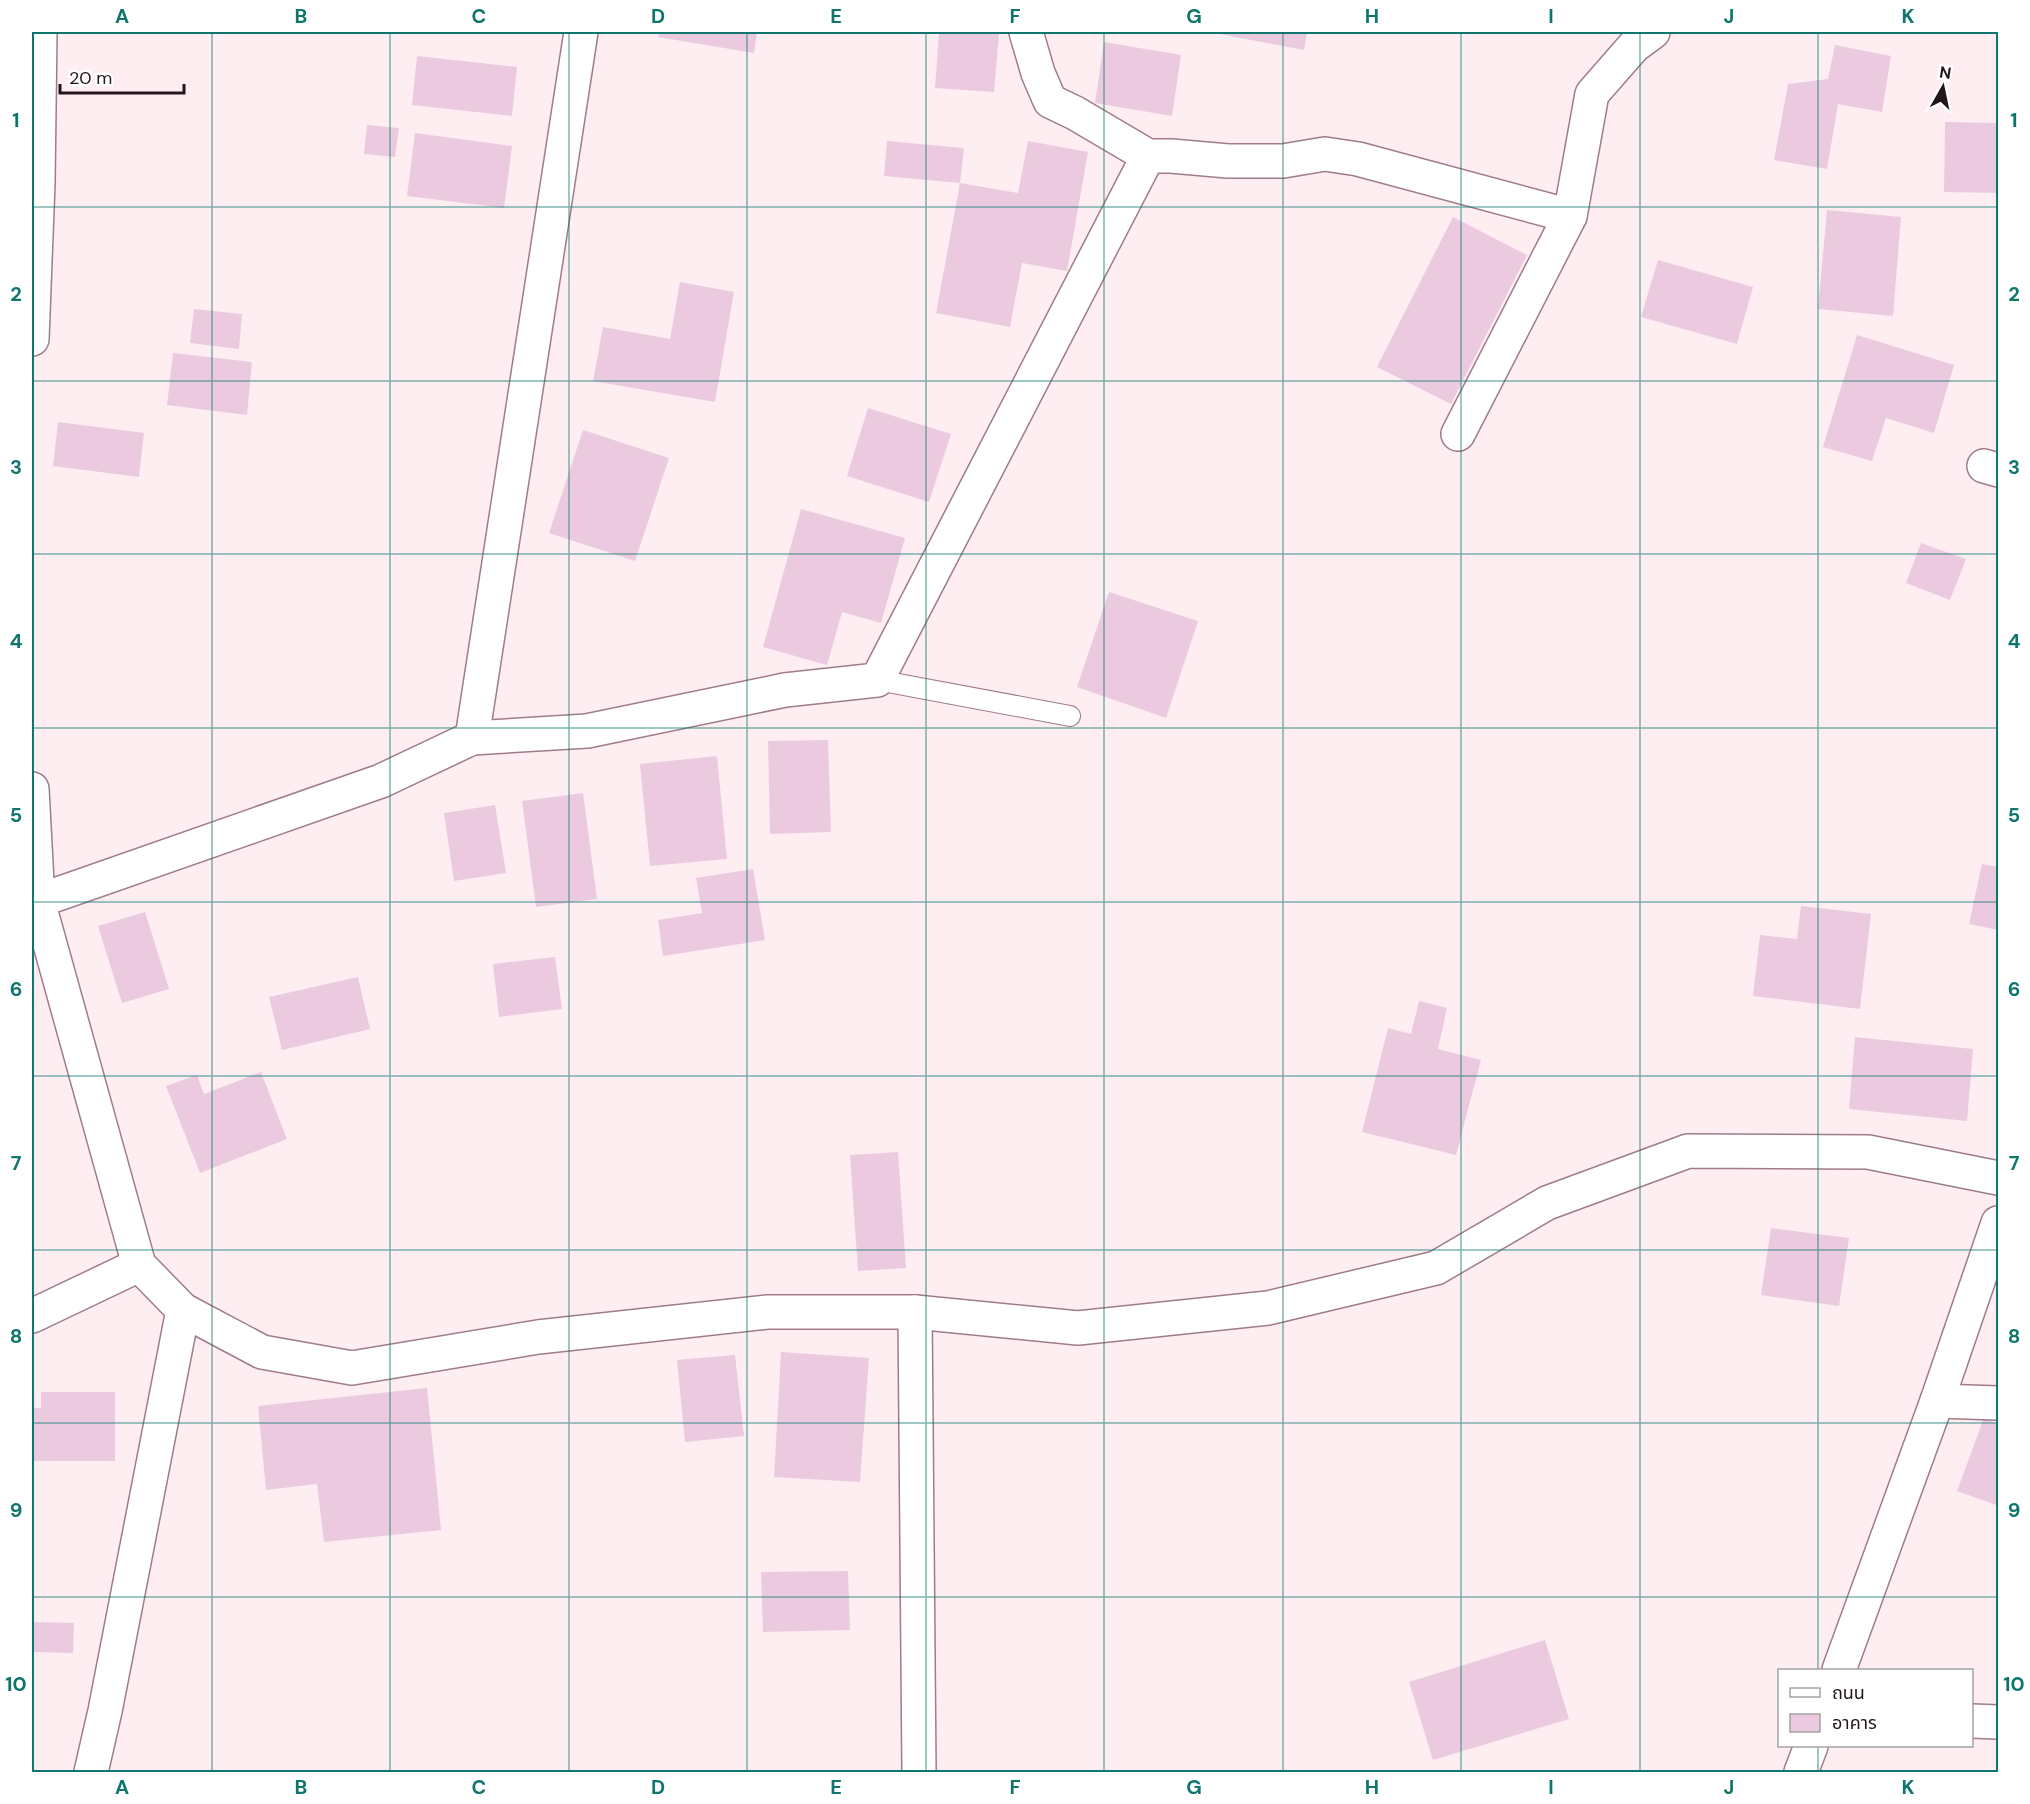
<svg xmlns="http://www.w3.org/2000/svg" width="2030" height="1804" viewBox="0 0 2030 1804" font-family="'DM Sans','Noto Sans Thai',sans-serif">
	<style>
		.building { fill: #ebcae0 }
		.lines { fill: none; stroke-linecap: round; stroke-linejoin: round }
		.service-casing { stroke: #9f7c87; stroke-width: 22 }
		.minor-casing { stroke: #9f7c87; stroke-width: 36 }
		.tertiary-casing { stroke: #9f7c87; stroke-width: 36 }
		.service { stroke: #fff; stroke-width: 20 }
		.minor { stroke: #fff; stroke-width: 33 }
		.tertiary { stroke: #fff; stroke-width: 33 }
		.grid { fill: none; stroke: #0f766e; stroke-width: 1.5; stroke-opacity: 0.55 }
		.neatline { fill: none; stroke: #0f766e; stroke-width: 2 }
		.grid-label { font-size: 20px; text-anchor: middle; font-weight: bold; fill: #0f766e }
	</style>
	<rect width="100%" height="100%" fill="#feeef2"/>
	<!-- building -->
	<g class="building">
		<polygon points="659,32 757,32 754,53 658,37"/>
		<polygon points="939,32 999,34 994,92 935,88"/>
		<polygon points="1221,32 1307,32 1304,50 1220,34"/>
		<polygon points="1104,42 1181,55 1172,116 1095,103"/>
		<polygon points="1835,45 1891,56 1882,112 1838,104 1827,169 1774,160 1788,84 1828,79"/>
		<polygon points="417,56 517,67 512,116 412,105"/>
		<polygon points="1945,122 1998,123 1998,193 1944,192"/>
		<polygon points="367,125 399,128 395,157 364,154"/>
		<polygon points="415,133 512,146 504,208 407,196"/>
		<polygon points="887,141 964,148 960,183 1018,193 1028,141 1088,152 1067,271 1022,263 1010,327 936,313 960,183 884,176"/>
		<polygon points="1827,210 1901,217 1893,316 1818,309"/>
		<polygon points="1453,217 1527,255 1451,404 1377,367"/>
		<polygon points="1658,260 1753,287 1737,344 1641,317"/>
		<polygon points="680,282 734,292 715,402 593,381 603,327 670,339"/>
		<polygon points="194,309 242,314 239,349 190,343"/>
		<polygon points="1857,335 1954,365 1934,433 1886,418 1872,461 1823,447"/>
		<polygon points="173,353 252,362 247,415 167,405"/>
		<polygon points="868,408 951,434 929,502 847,476"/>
		<polygon points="58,422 144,433 139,477 53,466"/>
		<polygon points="583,430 669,458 635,561 549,533"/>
		<polygon points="801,509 905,538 881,623 842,612 827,665 763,647"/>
		<polygon points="1921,543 1966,559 1950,600 1906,583"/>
		<polygon points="1109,592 1198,621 1166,718 1077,687"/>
		<polygon points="828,740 831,832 770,834 768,741"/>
		<polygon points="717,756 727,859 650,866 640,764"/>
		<polygon points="583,793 597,899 536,907 522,801"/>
		<polygon points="495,805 506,873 454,881 444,813"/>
		<polygon points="1982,864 1998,867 1998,930 1969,924"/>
		<polygon points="753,869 765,940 663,956 658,920 702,913 696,878"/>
		<polygon points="1801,906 1871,914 1860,1009 1753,996 1760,935 1797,939"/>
		<polygon points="145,912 169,989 122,1003 98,926"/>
		<polygon points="555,957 562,1009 499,1017 493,964"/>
		<polygon points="358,977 370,1029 282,1050 269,997"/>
		<polygon points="1419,1001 1447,1008 1438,1049 1481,1060 1456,1155 1362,1132 1388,1028 1411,1034"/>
		<polygon points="1855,1037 1973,1049 1967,1121 1849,1109"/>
		<polygon points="261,1072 287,1139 200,1173 166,1086 197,1075 204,1094"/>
		<polygon points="898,1152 906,1268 858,1271 850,1155"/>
		<polygon points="1771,1228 1849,1238 1839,1306 1761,1295"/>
		<polygon points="781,1352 869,1358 860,1482 774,1477"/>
		<polygon points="735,1355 744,1436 685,1442 677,1360"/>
		<polygon points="427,1388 441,1530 324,1542 317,1484 266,1490 258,1406"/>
		<polygon points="41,1392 115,1392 115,1461 32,1461 32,1408 41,1408"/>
		<polygon points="1984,1418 1998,1424 1998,1498 1996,1505 1957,1491"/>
		<polygon points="848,1571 850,1630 763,1632 761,1572"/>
		<polygon points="32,1622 74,1623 73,1653 32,1652"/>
		<polygon points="1545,1640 1569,1719 1433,1760 1409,1682"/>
	</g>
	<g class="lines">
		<!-- service casing -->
		<g class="service-casing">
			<polyline id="service" points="877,680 1070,716"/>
		</g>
		<!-- minor casing -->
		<g class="minor-casing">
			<g id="minor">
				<polyline points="1026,32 1038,73 1050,101 1075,113 1148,156 1171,156 1228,161 1283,161 1325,154 1358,159 1570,216"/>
				<polyline points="32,339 38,183 40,32"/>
				<polyline points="1458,434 1570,216 1592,94 1634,46 1653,32"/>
				<polyline points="1984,466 1998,470"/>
				<polyline points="472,738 587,731 785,690 877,680 1148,156"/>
				<polyline points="32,789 38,901 139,1265 183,1310 262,1352 352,1368 538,1337 767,1312 915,1312 1078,1328 1268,1308 1436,1268 1547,1203 1688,1151 1868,1152 1998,1178"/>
				<polyline points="38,901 381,781 472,738 581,32"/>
				<polyline points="915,1312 919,1772"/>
				<polyline points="32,1316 139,1265"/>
				<polyline points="1937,1401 1998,1403"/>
				<polyline points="1972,1721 1998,1722"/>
				<polyline points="91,1772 105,1711 183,1310"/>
			</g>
		</g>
		<!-- tertiary casing -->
		<g class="tertiary-casing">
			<g id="tertiary">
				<polyline points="1839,1670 1937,1401 1998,1223"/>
				<polyline points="1801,1772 1811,1746"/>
			</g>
		</g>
		<!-- service -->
		<use href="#service" class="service"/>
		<!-- minor -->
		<use href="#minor" class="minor"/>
		<!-- tertiary -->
		<use href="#tertiary" class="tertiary"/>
	</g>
	<!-- grid -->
	<path class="grid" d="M212,32V1772M390,32V1772M569,32V1772M747,32V1772M926,32V1772M1104,32V1772M1283,32V1772M1461,32V1772M1640,32V1772M1818,32V1670M32,207H1998M32,381H1998M32,554H1998M32,728H1998M32,902H1998M32,1076H1998M32,1250H1998M32,1423H1998M32,1597H1998M1818,1746V1772"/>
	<!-- border -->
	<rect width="2030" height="1804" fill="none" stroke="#ffffff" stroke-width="66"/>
	<!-- legend -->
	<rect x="1778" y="1669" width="195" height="78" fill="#ffffff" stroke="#a7a2a3" stroke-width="1.5"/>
	<rect x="1790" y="1688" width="30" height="9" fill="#ffffff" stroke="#a7a2a3" stroke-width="1.5"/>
	<text x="1832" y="1699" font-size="18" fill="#23161a">ถนน</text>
	<rect x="1790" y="1714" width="30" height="18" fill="#ebcae0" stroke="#a7a2a3" stroke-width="1.5"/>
	<text x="1832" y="1729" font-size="18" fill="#23161a">อาคาร</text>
	<!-- north arrow -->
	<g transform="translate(1943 87) rotate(9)" stroke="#ffffff" stroke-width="4.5" paint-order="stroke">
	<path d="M0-4.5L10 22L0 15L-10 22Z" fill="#23161a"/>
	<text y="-9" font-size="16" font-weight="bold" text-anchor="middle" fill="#23161a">N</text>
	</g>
	<!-- scale -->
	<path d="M60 84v9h124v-9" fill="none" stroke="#23161a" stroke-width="3"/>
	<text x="69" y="84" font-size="18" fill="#23161a" stroke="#ffffff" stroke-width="4.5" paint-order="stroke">20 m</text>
	<rect x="33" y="33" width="1964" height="1738" class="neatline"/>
	<g class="grid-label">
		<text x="122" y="23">A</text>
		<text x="301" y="23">B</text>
		<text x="479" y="23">C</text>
		<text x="658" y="23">D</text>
		<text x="836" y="23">E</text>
		<text x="1015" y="23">F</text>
		<text x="1194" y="23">G</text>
		<text x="1372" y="23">H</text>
		<text x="1551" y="23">I</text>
		<text x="1729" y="23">J</text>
		<text x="1908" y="23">K</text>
		<text x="16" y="127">1</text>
		<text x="2014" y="127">1</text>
		<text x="16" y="301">2</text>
		<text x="2014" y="301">2</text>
		<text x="16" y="474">3</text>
		<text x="2014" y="474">3</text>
		<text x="16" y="648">4</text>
		<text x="2014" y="648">4</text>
		<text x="16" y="822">5</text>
		<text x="2014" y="822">5</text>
		<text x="16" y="996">6</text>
		<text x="2014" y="996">6</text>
		<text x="16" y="1170">7</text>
		<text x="2014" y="1170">7</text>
		<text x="16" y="1343">8</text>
		<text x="2014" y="1343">8</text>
		<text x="16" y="1517">9</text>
		<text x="2014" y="1517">9</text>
		<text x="16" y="1691">10</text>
		<text x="2014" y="1691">10</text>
		<text x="122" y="1794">A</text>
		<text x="301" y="1794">B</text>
		<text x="479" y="1794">C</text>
		<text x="658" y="1794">D</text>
		<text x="836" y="1794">E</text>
		<text x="1015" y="1794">F</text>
		<text x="1194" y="1794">G</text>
		<text x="1372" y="1794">H</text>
		<text x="1551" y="1794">I</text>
		<text x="1729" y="1794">J</text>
		<text x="1908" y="1794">K</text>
	</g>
</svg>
